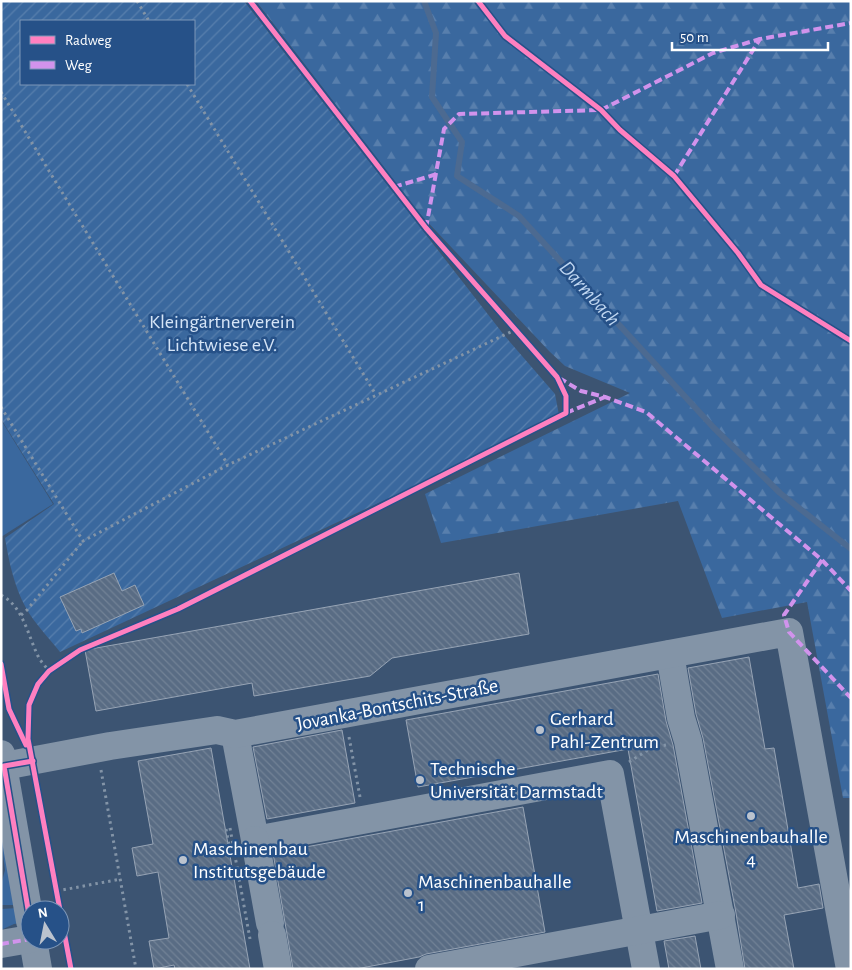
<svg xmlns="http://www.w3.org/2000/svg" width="852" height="970" viewBox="0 0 852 970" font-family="'Alegreya Sans',sans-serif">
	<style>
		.grass { fill: #3a689e }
		.forest { fill: url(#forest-firs) }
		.garden { fill: url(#garden-furrows); fill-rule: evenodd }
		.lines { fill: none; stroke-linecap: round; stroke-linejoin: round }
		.stream { stroke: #4c6a91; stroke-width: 6 }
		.building { fill: url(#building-back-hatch); stroke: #97a4b5 }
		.path { stroke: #8394a7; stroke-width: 3; stroke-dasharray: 2.5 4; stroke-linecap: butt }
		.minor { stroke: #8394a7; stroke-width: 28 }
		.path-bridge { stroke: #8394a7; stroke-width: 3; stroke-dasharray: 2.5 4; stroke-linecap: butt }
		.quiet { stroke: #d193ec; stroke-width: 4; stroke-dasharray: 8 4; stroke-linecap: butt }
		.cycleway-casing { stroke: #265188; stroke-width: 8 }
		.cycleway { stroke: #ff80c0; stroke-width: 5 }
		.poi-dot { fill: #bbc3ce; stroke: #265188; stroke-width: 2 }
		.labels { text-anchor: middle; stroke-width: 5; stroke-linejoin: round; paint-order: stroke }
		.park-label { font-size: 20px; fill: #d6e5f7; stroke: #265188 }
		.street-label { font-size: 20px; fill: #fff; stroke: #265188 }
		.poi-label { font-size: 20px; fill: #fff; stroke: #265188; text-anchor: start }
		.water-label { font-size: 21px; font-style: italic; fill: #bed5f0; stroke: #265188 }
	</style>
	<defs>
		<pattern id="forest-firs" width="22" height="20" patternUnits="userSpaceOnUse" patternTransform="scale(1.25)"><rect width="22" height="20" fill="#3a689e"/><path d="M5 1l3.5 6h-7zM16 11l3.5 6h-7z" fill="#587fad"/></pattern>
		<pattern id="garden-furrows" width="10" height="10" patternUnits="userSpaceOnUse" patternTransform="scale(1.25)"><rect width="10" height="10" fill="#3a689e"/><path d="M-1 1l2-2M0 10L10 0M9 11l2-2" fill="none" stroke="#587fad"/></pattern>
		<pattern id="building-back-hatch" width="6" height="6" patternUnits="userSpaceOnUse" patternTransform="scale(1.25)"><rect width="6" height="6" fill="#596c84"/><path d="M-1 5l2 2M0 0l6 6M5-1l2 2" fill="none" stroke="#728296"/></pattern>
	</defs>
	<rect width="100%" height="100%" fill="#3c5472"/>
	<!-- grass -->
	<g class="grass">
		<polygon points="1,420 53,504 1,537"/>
		<polygon points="1,816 18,905 1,905 1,885 5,870 1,838"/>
		<polygon points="18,908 21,923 14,924 1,930 1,909"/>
	</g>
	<!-- forest -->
	<polygon class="forest" points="256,1 851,1 851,798 843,798 807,602 722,618 678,501 441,543 425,494 630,393 565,366 549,351 421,215"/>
	<!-- garden -->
	<path class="garden" d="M1,1H244L504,335L555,394L559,415L451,469L60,652C49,638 35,624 26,608C14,586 9,562 5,538L54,504L1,419ZM21,21H194V84H21Z"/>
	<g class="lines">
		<!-- stream -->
		<polyline class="stream" points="424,1 436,33 432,97 462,142 457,176 519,216 713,427 780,493 851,549"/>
	</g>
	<!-- building -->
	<g class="building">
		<polygon points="114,573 122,591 135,585 144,605 82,633 81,629 76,631 60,597"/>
		<polygon points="519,573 529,634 392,658 370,676 254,696 252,683 96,711 85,650"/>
		<polygon points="749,657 765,749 774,748 798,888 819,884 823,908 784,915 794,969 745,969 736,913 703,738 696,714 688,668"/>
		<polygon points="658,674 666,721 673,745 702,903 657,911 628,749 418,787 406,720"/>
		<polygon points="342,730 355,803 267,819 253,747"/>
		<polygon points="211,748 250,969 175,969 174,965 154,969 149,941 169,938 158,872 137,876 132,848 153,844 138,761"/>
		<polygon points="523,807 545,932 426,954 419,957 356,969 293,969 273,853"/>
		<polygon points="695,936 701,969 669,969 664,941"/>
	</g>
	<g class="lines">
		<!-- path -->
		<g class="path">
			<polyline points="137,1 149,21"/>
			<polyline points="187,84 376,395"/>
			<polyline points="1,92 228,465"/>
			<polyline points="1,407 83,541 228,465 515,330"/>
			<path d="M1,595C24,607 28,637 39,658C42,663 46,667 49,671"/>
			<polyline points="21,615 27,610 83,541"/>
			<polyline points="349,737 360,797"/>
			<polyline points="629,762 651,748 666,745"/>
			<polyline points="101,770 136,969"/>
			<polyline points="226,829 229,845 232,844"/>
			<polyline points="57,891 121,879"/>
		</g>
		<!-- minor -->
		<g class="minor">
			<polyline points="670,654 681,718 688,741 730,969"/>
			<polyline points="235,734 255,840 610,774 646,969"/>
			<polyline points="1,754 30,921"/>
			<polyline points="4,766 110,746 217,730 235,734 789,632 850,969"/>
			<polyline points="255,840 270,923"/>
			<polyline points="272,935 278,969"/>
			<polyline points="33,940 38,969"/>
			<polyline points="1,944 30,939"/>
			<polyline points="429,969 721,915"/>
		</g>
		<!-- path-bridge -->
		<polyline class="path-bridge" points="230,828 250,939"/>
		<!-- quiet -->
		<g class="quiet">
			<polyline points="674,176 760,39 851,23"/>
			<polyline points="394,187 437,174"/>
			<polyline points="426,228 444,129 459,114 601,110 713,53 760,39"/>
			<polyline points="559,378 581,391 605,397 646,412 822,560 851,591"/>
			<polyline points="566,413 605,397"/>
			<polyline points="822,560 784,615 789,632 851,698"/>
			<polyline points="1,944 30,939"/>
		</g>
		<!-- cycleway casing -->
		<g class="cycleway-casing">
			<g id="cycleway">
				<polyline points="478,1 505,36 601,110 620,130 674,176 738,253 761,285 851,341"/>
				<polyline points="1,664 9,709 26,745"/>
				<polyline points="30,921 4,766 33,761"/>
				<polyline points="71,969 28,739 29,705 38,684 49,671 80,650 178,609 566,413 566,396 557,377 426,228 250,1"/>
			</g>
		</g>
		<!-- cycleway -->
		<use href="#cycleway" class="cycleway"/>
	</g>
	<!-- markers -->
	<g class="poi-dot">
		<circle cx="540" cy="730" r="5"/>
		<circle cx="420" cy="780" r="5"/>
		<circle cx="751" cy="816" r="5"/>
		<circle cx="183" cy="860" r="5"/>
		<circle cx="408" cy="893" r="5"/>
	</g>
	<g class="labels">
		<!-- park labels -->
		<g class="park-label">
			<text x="222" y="328">Kleingärtnerverein<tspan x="222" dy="23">Lichtwiese e.V.</tspan></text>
		</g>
		<!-- street labels -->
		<g class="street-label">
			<text transform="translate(397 704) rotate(-11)" y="7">Jovanka-Bontschits-Straße</text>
		</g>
		<!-- poi labels -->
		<g class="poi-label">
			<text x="550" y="725">Gerhard<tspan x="550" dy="23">Pahl-Zentrum</tspan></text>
			<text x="430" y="775">Technische<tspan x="430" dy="23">Universität Darmstadt</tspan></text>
			<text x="751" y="843" text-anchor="middle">Maschinenbauhalle<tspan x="751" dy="23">4</tspan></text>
			<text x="193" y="855">Maschinenbau<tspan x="193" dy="23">Institutsgebäude</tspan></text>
			<text x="418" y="888">Maschinenbauhalle<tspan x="418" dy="23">1</tspan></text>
		</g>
		<!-- water labels -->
		<g class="water-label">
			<text transform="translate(590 293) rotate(48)" y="7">Darmbach</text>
		</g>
	</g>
	<!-- border -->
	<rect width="852" height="970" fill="none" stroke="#ffffff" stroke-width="5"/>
	<!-- legend -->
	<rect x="20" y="20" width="175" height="65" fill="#265188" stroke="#7d97b8"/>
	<rect x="30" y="36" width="25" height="8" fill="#ff80c0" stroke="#7d97b8"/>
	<text x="65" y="45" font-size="15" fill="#ffffff">Radweg</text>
	<rect x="30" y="61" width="25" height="8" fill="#d193ec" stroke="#7d97b8"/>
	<text x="65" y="70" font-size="15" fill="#ffffff">Weg</text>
	<!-- north arrow -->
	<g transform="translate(45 925) rotate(350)"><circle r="24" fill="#265188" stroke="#7d97b8"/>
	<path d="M0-4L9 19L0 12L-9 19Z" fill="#bbc3ce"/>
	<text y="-8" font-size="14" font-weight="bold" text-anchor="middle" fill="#ffffff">N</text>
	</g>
	<!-- scale -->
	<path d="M672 42v8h156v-8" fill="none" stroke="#ffffff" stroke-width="2.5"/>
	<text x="680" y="42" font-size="15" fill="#ffffff" stroke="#265188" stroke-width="4" paint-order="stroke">50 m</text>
</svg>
